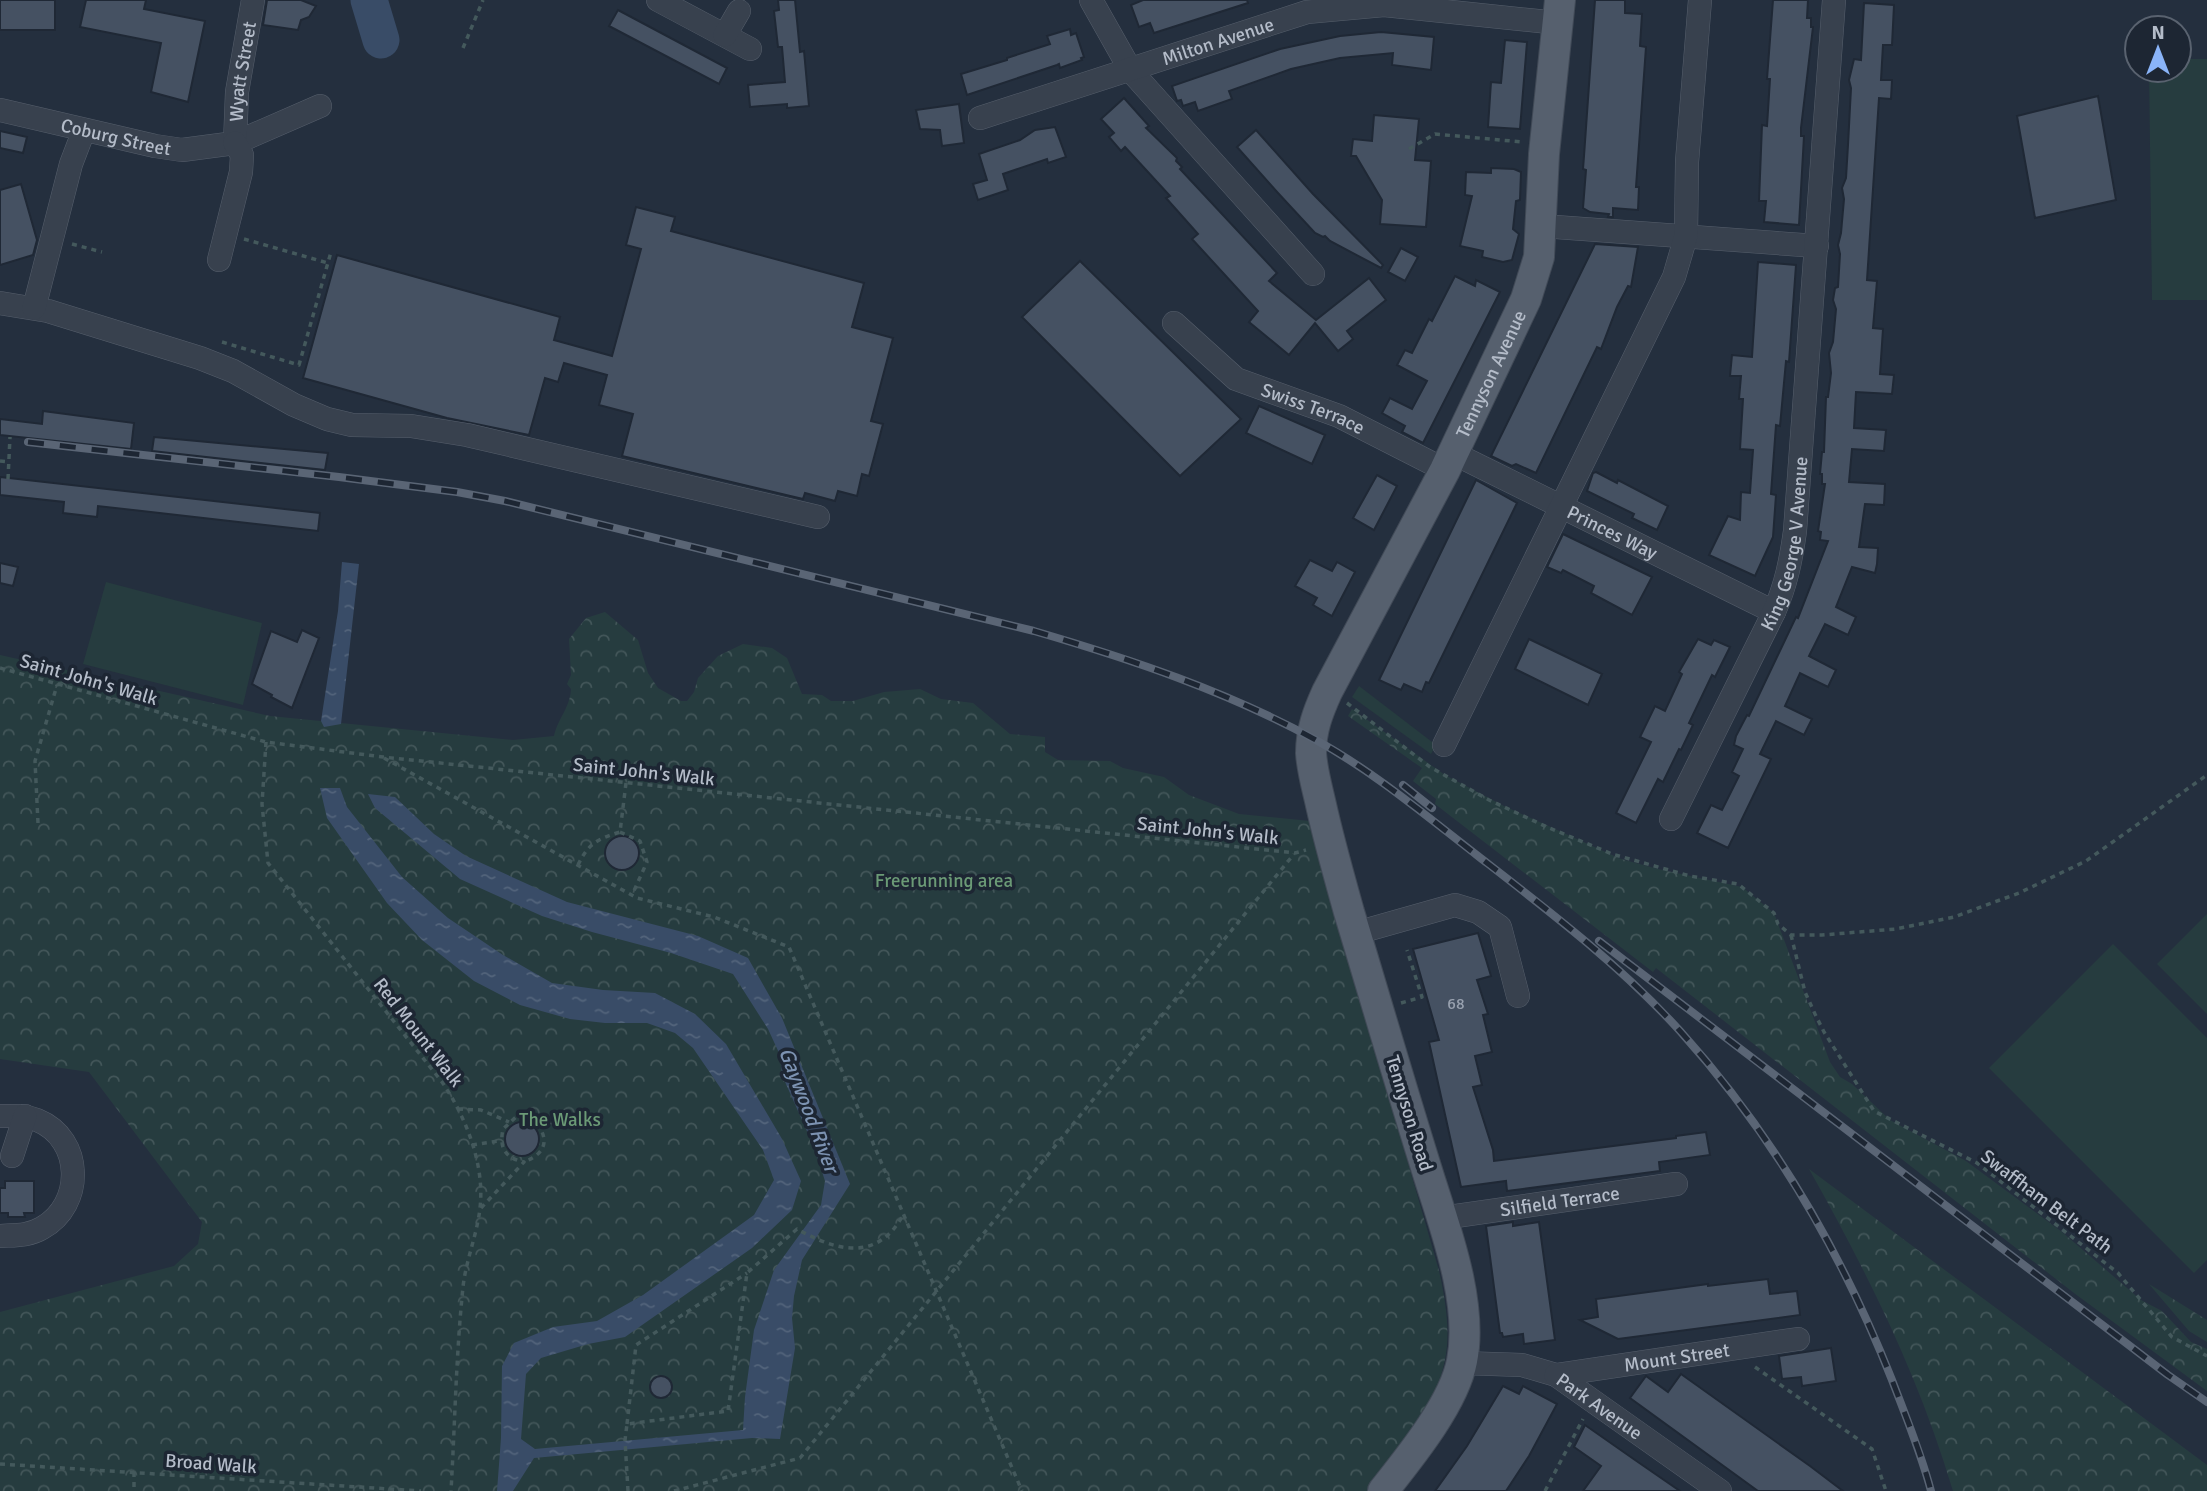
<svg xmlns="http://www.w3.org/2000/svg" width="2207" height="1491" viewBox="0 0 2207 1491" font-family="Signika,sans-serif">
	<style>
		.grass { fill: #263c3f }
		.forest { fill: url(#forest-crowns) }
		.water { fill: url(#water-ripples) }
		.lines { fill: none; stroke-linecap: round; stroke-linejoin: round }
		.river { stroke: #394c67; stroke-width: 37 }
		.building { fill: #455162; stroke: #1f2835; stroke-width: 2 }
		.minor-casing { stroke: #565f6c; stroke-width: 24 }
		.major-casing { stroke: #414a57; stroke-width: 32 }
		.path { stroke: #44595c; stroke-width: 3.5; stroke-dasharray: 5 5; stroke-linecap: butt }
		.minor { stroke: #38414e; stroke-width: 23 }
		.major { stroke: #56606e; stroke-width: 30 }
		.rail-casing { stroke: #5a6575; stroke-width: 8 }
		.rail { stroke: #1d2633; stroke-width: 5; stroke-dasharray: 16; stroke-linecap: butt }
		.labels { text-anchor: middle; stroke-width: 7; stroke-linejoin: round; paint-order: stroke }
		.number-label { font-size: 16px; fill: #98a1af }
		.street-label { font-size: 19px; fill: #b4bcc9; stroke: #1d2633 }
		.park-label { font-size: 19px; fill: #6b9a76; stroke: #1d2633 }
		.water-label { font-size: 21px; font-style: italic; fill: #7c92b1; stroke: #1d2633 }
	</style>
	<defs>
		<pattern id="forest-crowns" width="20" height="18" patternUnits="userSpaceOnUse" patternTransform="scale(1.75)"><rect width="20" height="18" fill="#263c3f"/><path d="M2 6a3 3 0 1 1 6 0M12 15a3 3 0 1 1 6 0" fill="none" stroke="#435659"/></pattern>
		<pattern id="water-ripples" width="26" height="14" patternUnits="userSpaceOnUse" patternTransform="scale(1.75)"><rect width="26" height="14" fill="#394c67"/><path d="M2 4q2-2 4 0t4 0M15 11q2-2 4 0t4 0" fill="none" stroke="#53647b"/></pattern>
	</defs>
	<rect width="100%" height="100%" fill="#242f3e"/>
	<!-- grass -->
	<g class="grass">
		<polygon points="2179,59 2207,59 2207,300 2152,300 2149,70 2179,70"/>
		<polygon points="106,582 262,623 243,705 83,664"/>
		<polygon points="1359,686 1436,745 1431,754 1352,697"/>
		<polygon points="2207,914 2207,1014 2157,964"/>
		<polygon points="2113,944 2207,1038 2207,1260 2194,1273 1989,1068"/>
	</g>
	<!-- forest -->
	<g class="forest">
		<path d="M605,612L638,640L648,673L658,688L681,701H687L694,692L698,678L718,656L743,644L772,648L787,658L802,694L822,695L831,701H853L884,692L920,689L941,699L973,703L1010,734L1045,737V752L1058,760L1110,761L1123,768L1164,777L1189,795L1239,814L1310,821L1439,1271C1456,1347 1449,1380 1403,1443C1392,1460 1380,1476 1367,1491H0V1312L174,1266L198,1244L202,1222L89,1072L0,1059V655L270,716L513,740L554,736C558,718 570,708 571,689L567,684L571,675L569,639L586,618Z"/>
		<polygon points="1352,709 1445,775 1504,806 1621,859 1658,869 1742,887 1774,913 1830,1062 1840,1077 1852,1084 1890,1120 1966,1161 2062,1232 2141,1300 2162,1311 2191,1342 2207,1349 2207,1391 2074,1293 1656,968 1653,972 1640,962 1435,804 1436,799 1413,781 1422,768 1348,716"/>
		<path d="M1809,1169L2207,1465V1491H1953C1918,1374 1868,1274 1809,1169Z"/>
		<polygon points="2149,1284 2207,1320 2207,1342 2189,1331"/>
	</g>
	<!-- water -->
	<g class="water">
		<polygon points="342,562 359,564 341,724 324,727 321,721 338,611"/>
		<polygon points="320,788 340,788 347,807 402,877 448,918 503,955 552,983 603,990 655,993 695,1014 726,1044 782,1139 801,1181 792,1210 752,1248 625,1337 588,1344 541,1358 526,1374 521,1439 535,1449 743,1430 745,1397 754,1330 774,1270 821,1205 825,1181 814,1147 782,1075 780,1055 768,1029 733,974 671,953 592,932 542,916 460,879 375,808 368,794 395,797 434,834 466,856 567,902 698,936 748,958 782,1018 850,1184 802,1260 794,1296 792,1318 795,1348 780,1439 752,1438 534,1458 513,1491 497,1491 501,1438 502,1366 514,1343 553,1327 597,1321 643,1295 754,1215 774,1180 763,1150 693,1048 675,1033 647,1023 605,1023 570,1019 520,1005 474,981 422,940 387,903 327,818"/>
	</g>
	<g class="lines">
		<!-- river -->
		<polyline class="river" points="369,0 381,40"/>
	</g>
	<!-- building -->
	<g class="building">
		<rect x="0" y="0" width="55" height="30"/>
		<polygon points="86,0 146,0 144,9 205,21 188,102 151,92 161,43 80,27"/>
		<polygon points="267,0 301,0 316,6 309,17 301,20 298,30 263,25"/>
		<polygon points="778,0 795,0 800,52 804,51 809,106 787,108 787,104 750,107 748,85 785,82 782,47 778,47 774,11 779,10"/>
		<polygon points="1143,0 1247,0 1248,3 1154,33 1150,23 1139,27 1131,5"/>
		<polygon points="1595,0 1625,0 1625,13 1642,14 1640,46 1646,47 1636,187 1639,187 1638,210 1613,208 1613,217 1608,217 1609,214 1590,212 1583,208 1586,170 1583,169 1584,156"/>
		<polygon points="1773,0 1808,0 1807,18 1811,18 1811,27 1813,27 1801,128 1801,136 1804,136 1799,225 1764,222 1766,201 1759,201 1762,125 1767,126 1770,79 1767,79"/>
		<polygon points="1864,3 1894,5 1892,45 1883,45 1881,80 1892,80 1891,99 1879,98 1867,280 1877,281 1873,328 1883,329 1880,374 1894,375 1892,394 1856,392 1854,428 1886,430 1885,440 1884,451 1852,449 1849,482 1885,484 1884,505 1865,504 1859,547 1878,548 1877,564 1875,573 1852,567 1836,607 1856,617 1848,635 1825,624 1809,656 1836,670 1828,687 1800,673 1785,706 1812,719 1804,735 1776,721 1760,754 1771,759 1728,848 1697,833 1711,805 1722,810 1739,776 1732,772 1743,749 1734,745 1736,736 1747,715 1749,716 1796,617 1798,618 1828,541 1820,540 1821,532 1818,531 1825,484 1822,484 1822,474 1820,474 1822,452 1824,452 1826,397 1828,397 1831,373 1829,353 1833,342 1836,309 1833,300 1835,288 1838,287 1840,254 1838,245 1841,233 1844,199 1842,188 1846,178 1848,145 1851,88 1849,80 1854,59 1861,60"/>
		<polygon points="618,10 727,68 719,84 609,26"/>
		<polygon points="1070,29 1071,35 1076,33 1084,57 1081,58 1082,60 1060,68 1059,64 1057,65 967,95 961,74 1007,60 1007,58 1050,44 1047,36"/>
		<polygon points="1381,32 1434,37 1431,70 1392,65 1393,53 1340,58 1291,69 1229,91 1232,99 1198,111 1195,102 1183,106 1181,100 1177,101 1172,86 1280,49 1340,36"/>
		<polygon points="1505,40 1527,42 1520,129 1488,127 1491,82 1501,83"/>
		<polygon points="2098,96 2116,200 2035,218 2017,116"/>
		<polygon points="1124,98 1149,126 1146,128 1177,158 1176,161 1182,167 1180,169 1277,273 1269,281 1316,320 1369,278 1386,300 1347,331 1353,339 1338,351 1315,323 1289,355 1249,322 1258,311 1192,239 1198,234 1166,198 1170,196 1125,147 1121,151 1109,137 1114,133 1101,119"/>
		<polygon points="959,104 964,143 942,146 940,130 920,129 916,110"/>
		<polygon points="1374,115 1419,119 1415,160 1431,161 1426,227 1380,224 1382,200 1356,156 1351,156 1353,139 1372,141"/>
		<polygon points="1055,127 1066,157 1048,163 1047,159 1003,174 1008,190 978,200 973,184 987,180 979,154 1020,140 1035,130"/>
		<polygon points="1256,130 1313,194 1383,265 1381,268 1330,241 1325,236 1323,237 1315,233 1278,193 1237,147"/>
		<polygon points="0,131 27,137 23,153 0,148"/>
		<polygon points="1491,168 1514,169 1521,172 1520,200 1516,201 1513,229 1519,234 1512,260 1503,262 1482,257 1483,251 1460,246 1472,196 1465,195 1466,172 1491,173"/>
		<polygon points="21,184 37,240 33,255 0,265 0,190"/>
		<polygon points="636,207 675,217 671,231 864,283 852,327 893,338 871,421 883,424 869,476 862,474 857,496 838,491 835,501 805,493 803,499 622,456 633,414 599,405 607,375 564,363 558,382 545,378 529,435 447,418 303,378 337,255 560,317 554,340 612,356 641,249 626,245"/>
		<polygon points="1595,244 1638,247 1631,287 1628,286 1617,307 1601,349 1597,347 1536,473 1516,464 1512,466 1491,456"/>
		<polygon points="1401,248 1418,257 1405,281 1388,272"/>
		<polygon points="1080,261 1241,419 1180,476 1022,317"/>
		<polygon points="1758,262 1796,265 1789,362 1786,361 1780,426 1776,425 1771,494 1776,495 1773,537 1755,576 1709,555 1728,516 1740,520 1741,492 1750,493 1753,450 1740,449 1743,399 1739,399 1741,376 1730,376 1732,355 1752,357"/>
		<polygon points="1455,276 1475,286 1476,280 1500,292 1423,443 1402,432 1405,426 1382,413 1390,398 1412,409 1427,381 1397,365 1405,350 1412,353 1429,319 1432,321"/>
		<polygon points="1259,406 1325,435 1312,464 1246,433"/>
		<polygon points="43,411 134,423 131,449 0,435 0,419 42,424"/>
		<polygon points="154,437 328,453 325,470 152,451"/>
		<polygon points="1596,472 1617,483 1618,480 1668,506 1657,530 1632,518 1634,514 1587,491 1593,473"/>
		<polygon points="1377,475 1397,486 1374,530 1353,518"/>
		<polygon points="0,477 320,513 318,531 98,506 97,517 63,513 64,502 0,495"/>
		<polygon points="1476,480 1517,503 1429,683 1426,682 1422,692 1404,684 1401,690 1379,680"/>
		<polygon points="1563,534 1652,577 1632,615 1591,593 1594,586 1563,570 1561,573 1547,567"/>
		<polygon points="1310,560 1332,571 1337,562 1355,572 1332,616 1313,605 1317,598 1295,586"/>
		<polygon points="0,563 18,567 13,586 0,583"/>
		<polygon points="302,630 319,638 292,708 271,697 272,695 252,684 271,631 297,642"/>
		<polygon points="1529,639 1602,674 1588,705 1515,669"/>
		<polygon points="1698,639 1711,645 1714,640 1730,647 1715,677 1712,675 1689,723 1693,725 1681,750 1679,749 1663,782 1658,779 1636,823 1616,813 1651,742 1640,737 1655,706 1665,711 1682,674 1679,672"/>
		<circle cx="622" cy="853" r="17"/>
		<polygon points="1478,933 1491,976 1477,980 1488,1014 1483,1015 1492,1052 1475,1056 1482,1085 1473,1087 1493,1150 1494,1161 1676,1138 1676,1136 1706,1132 1710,1155 1659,1162 1660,1171 1523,1189 1507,1191 1506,1181 1461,1187 1429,1042 1439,1040 1413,949"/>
		<circle cx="522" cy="1139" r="17"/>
		<polygon points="5,1181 34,1181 34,1213 24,1213 25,1217 8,1217 8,1213 0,1213 0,1188 5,1188"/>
		<polygon points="1513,1222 1513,1226 1539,1222 1555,1340 1524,1344 1523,1334 1503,1337 1502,1333 1500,1333 1486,1226"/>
		<polygon points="1768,1279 1770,1294 1797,1291 1800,1315 1618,1339 1580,1320 1598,1317 1596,1299 1708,1284 1708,1286"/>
		<polygon points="1831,1348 1836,1381 1802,1386 1801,1377 1782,1379 1779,1356"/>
		<polygon points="1681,1374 1810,1466 1843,1491 1758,1491 1630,1398 1646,1376 1668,1392"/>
		<circle cx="661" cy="1387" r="11"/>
		<polygon points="1503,1386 1519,1394 1523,1386 1557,1404 1529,1456 1506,1491 1435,1491 1467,1446"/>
		<polygon points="1585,1425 1635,1460 1680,1491 1583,1491 1601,1466 1574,1447"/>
	</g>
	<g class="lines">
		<!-- minor casing -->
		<g class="minor-casing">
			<g id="minor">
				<polyline points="658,0 750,49"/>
				<polyline points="1091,0 1131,71 1313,274"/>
				<polyline points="725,35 739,11"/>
				<path id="s1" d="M0,110L155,146L182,150L235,143L320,106"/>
				<path id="s2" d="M980,118L1307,12L1384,5L1558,23"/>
				<path id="s3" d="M235,143L237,92L253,0"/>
				<polyline points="1542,226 1817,246"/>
				<polyline points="219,260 241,172 242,155 235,143"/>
				<polyline points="0,303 48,311 200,358 233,371 294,405 327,419 352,425 411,426 467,435 818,517"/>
				<polyline points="34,308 71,164 84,130"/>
				<path id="s4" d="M1174,323L1236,379L1339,416L1445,470"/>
				<path id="s5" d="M1453,453L1774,612"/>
				<polyline points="1444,745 1674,277 1686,236 1687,162 1700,0"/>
				<path id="s6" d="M1671,819L1774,612C1786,585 1791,560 1795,531L1834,0"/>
				<polyline points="1356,933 1455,905 1478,912 1500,927 1518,996"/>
				<path d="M0,1116C13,1116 25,1115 37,1120C84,1139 84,1205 42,1228C29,1236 15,1235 0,1236"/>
				<polyline points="12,1156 25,1116"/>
				<path id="s7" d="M1442,1218L1676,1184"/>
				<path id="s8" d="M1462,1363L1522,1365L1556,1375L1720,1491"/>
				<path id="s9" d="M1556,1375L1798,1339"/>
			</g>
		</g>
		<!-- major casing -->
		<g class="major-casing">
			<g id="major">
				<path id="s10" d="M1383,1491C1410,1457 1454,1403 1462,1361C1473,1305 1447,1233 1430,1180C1402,1091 1376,1001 1349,912C1339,876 1329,841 1321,805C1317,787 1312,770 1311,753C1311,730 1318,712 1327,692L1445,470L1526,299L1539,257L1544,154L1560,0"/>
			</g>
		</g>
		<!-- path -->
		<g class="path">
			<polyline points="463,48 483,0"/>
			<polyline points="1409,149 1435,134 1522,142"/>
			<polyline points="244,239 328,263"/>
			<polyline points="72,244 102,252"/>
			<polyline points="222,342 299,365 331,252"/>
			<polyline points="0,461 9,462"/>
			<polyline points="8,479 10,437"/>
			<polyline points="0,668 266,742 383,757 1295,853 1306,850"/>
			<polyline points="1347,703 1430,767 1489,800 1547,827 1612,854 1690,876 1738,884 1774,913 1778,924 1791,935 1822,935 1896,929 1954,917 2019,893 2086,861 2207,775"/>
			<path d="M266,742L262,804L268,863L442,1082C466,1117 485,1165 480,1208C477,1235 466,1260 463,1287C456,1355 455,1423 451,1491"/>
			<polyline points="384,758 637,898 714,917 789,947 1022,1491"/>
			<polyline points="38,823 35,761 57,685"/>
			<polyline points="620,832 640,841 647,862 632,895"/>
			<path d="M578,865C588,844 597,839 620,832L626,783"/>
			<polyline points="1791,935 1805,992 1815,1014 1824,1032 1874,1111 1977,1163 2118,1273 2172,1337 2207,1356"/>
			<polyline points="1401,1003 1422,997 1407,950"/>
			<polyline points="458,1109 481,1110 509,1122"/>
			<polyline points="472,1145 498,1141"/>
			<path d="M481,1208L524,1162C505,1158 499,1148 503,1129L516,1117H531C549,1135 550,1152 524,1162"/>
			<polyline points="1755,1367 1872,1449 1886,1491"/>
			<polyline points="627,1424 636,1345 747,1273"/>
			<polyline points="0,1464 421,1491"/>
			<polyline points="134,1472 134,1491"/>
			<path d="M628,1491L625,1440L627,1424L728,1411L747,1273L797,1229C826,1245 863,1261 891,1232C896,1227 900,1220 904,1214"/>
			<polyline points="674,1491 800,1458 1294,854"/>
			<polyline points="1545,1491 1583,1419"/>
		</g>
		<!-- minor -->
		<use href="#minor" class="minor"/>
		<!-- major -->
		<use href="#major" class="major"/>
		<!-- rail casing -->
		<g class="rail-casing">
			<g id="rail">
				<path d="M28,442L339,477L457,492L505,501L1034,631C1130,659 1226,691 1314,739C1373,771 1425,815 1478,856C1549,911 1620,965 1680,1031C1772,1133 1842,1253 1892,1380C1906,1417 1921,1453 1931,1491"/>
				<polyline points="1403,785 1432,808"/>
				<polyline points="1599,941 2168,1375 2207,1402"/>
			</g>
		</g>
		<!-- rail -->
		<use href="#rail" class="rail"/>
	</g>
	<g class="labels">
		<!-- number labels -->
		<g class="number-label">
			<text x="1456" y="1009">68</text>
		</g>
		<!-- street labels -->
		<g class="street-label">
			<text dy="7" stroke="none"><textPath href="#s2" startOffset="250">Milton Avenue</textPath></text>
			<text dy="7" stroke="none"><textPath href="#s3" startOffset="72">Wyatt Street</textPath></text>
			<text dy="7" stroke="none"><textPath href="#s1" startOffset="119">Coburg Street</textPath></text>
			<text dy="7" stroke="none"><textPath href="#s10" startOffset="1204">Tennyson Avenue</textPath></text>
			<text dy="7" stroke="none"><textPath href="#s4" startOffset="166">Swiss Terrace</textPath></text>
			<text dy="7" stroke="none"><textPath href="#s5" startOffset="178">Princes Way</textPath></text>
			<text dy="7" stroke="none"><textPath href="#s6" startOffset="301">King George V Avenue</textPath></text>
			<text transform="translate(89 679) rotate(16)" y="7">Saint John's Walk</text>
			<text transform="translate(644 771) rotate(6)" y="7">Saint John's Walk</text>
			<text transform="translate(1208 830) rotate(6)" y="7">Saint John's Walk</text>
			<text transform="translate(419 1032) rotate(52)" y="7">Red Mount Walk</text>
			<text transform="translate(1410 1113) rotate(73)" y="7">Tennyson Road</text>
			<text dy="7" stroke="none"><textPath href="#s7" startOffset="119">Silfield Terrace</textPath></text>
			<text transform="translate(2047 1201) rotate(37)" y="7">Swaffham Belt Path</text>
			<text dy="7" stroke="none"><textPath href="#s9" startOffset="122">Mount Street</textPath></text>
			<text dy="7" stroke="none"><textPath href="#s8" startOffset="149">Park Avenue</textPath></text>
			<text transform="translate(211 1463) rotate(4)" y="7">Broad Walk</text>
		</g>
		<!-- park labels -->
		<g class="park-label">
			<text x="944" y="887">Freerunning area</text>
			<text x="560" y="1126">The Walks</text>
		</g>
		<!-- water labels -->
		<g class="water-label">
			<text transform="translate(809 1110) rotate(69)" y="7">Gaywood River</text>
		</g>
	</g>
	<!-- north arrow -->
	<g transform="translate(2158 49)"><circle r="33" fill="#1d2633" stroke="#59626f" stroke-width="2"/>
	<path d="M0-5L12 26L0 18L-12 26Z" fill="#8ab4f8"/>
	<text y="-10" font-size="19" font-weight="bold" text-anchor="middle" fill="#b4bcc9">N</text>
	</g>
</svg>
